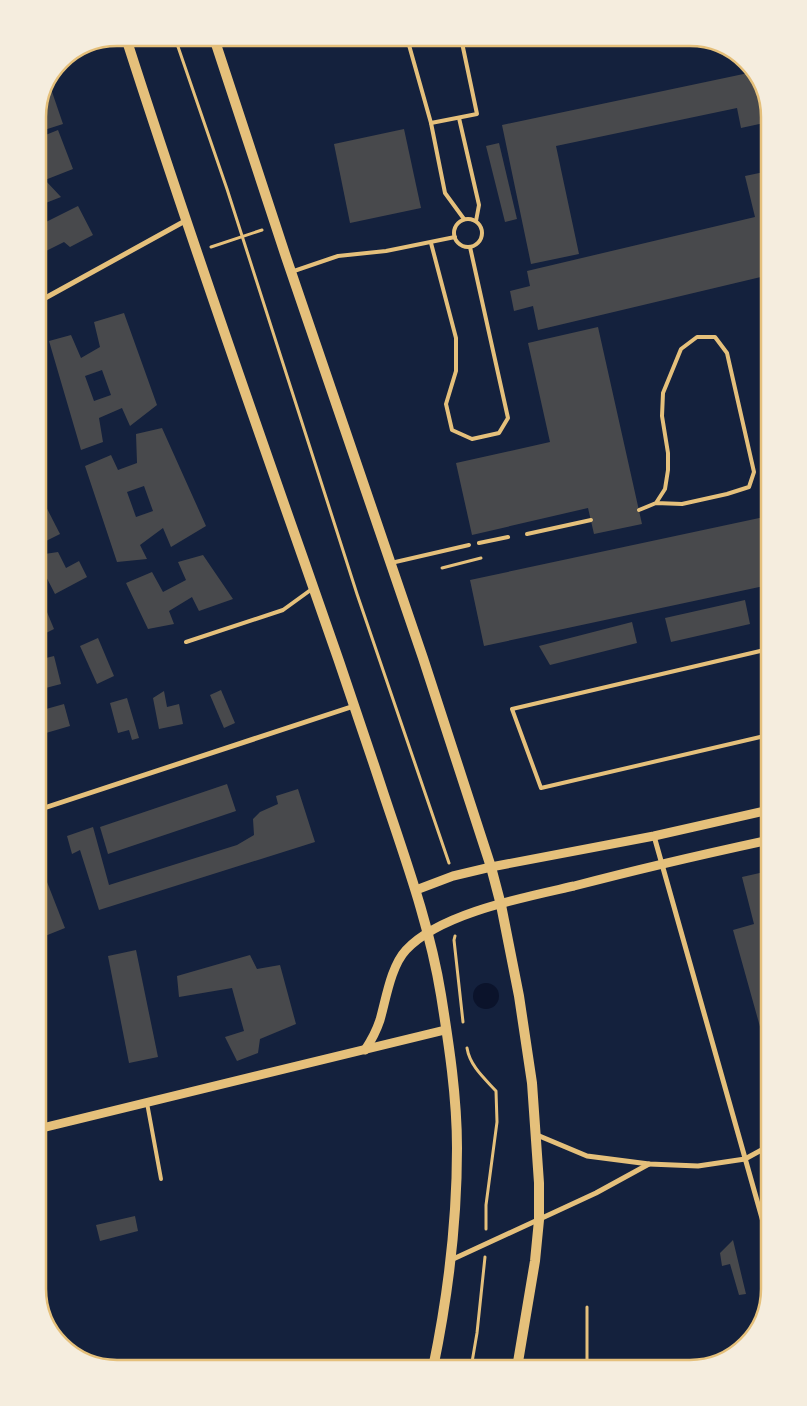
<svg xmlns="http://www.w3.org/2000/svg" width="807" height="1406" viewBox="0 0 807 1406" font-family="Barlow,sans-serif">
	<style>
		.water { fill: #0b132b }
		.building { fill: #48494c; fill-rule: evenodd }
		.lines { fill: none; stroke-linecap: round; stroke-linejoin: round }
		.path { stroke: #e5c07b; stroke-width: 3 }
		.service { stroke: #e5c07b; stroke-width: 4 }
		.minor { stroke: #e5c07b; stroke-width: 5 }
		.tertiary { stroke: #e5c07b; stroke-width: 9 }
		.secondary { stroke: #e5c07b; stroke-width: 10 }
		.rim { fill: none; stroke: #e5c07b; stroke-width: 2.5 }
	</style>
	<rect width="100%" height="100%" fill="#14213d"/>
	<!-- water -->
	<circle class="water" cx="486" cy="996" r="13"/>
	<!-- building -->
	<g class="building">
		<polygon points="753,72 761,82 769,122 741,128 737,108 556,146 579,254 531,264 502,125"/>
		<polygon points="50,86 63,124 38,132 38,113"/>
		<polygon points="404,129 421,208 350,223 334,144"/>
		<polygon points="58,130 73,169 45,180 61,197 38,206 38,138"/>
		<polygon points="499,143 517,219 505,222 486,146"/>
		<polygon points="769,171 769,275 538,330 533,306 514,311 510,291 530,286 527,271 755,217 745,176"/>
		<polygon points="78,206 93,235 70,247 64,242 38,255 38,226"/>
		<path d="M124,313L157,405L130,426L122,408L99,418L103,442L81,450L49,341L71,335L81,358L100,347L94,322ZM102,370L111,395L94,401L85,376Z"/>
		<polygon points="598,327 642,524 594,534 588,508 472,535 456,463 550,442 528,343"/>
		<path d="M162,428L206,526L171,547L163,528L140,545L147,559L117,562L85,466L111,455L118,470L137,463L136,434ZM144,486L153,511L136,517L127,492Z"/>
		<polygon points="38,491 60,534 38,545"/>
		<polygon points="769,516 769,585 484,646 470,580"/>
		<polygon points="58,552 66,568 79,561 87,577 55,594 38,561 38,555"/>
		<polygon points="203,555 233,599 199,611 192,597 169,611 174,624 148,629 126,583 152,572 163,592 186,580 178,562"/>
		<polygon points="42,600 54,629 38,637 38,602"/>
		<polygon points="745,600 750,624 671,642 665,618"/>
		<polygon points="632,622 637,643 550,665 539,646"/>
		<polygon points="98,638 114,676 97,684 80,646"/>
		<polygon points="54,656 61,684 38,690 38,660"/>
		<polygon points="221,690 235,723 224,728 210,695"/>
		<polygon points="164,691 167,707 179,704 183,724 159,729 153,698"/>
		<polygon points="127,698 139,738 132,740 129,730 118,733 110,703"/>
		<polygon points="64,704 70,726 46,733 39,711"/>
		<polygon points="227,784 236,811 108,854 100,827"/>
		<polygon points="298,789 315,842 99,910 80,850 72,854 67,836 93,827 109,885 237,845 254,835 253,819 260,812 278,804 276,796"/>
		<polygon points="38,859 65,928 40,938 38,932"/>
		<polygon points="769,871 769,1059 733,930 754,924 742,877"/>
		<polygon points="136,950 158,1057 129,1063 108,956"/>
		<polygon points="250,955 257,969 280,965 296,1024 260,1039 258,1053 237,1061 225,1037 244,1031 232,988 179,997 177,976"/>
		<polygon points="135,1216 138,1231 100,1241 96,1225"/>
		<polygon points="733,1240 746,1294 739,1295 730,1264 722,1266 720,1253"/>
	</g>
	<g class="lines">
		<!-- path -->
		<g class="path">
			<polyline points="175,38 227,189 357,594 449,863"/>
			<polyline points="211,247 262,230"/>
			<polyline points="442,568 481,558"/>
			<polyline points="455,936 454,940 463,1022"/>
			<path d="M467,1048C470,1066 484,1078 496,1091L497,1122L486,1205V1229"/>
			<polyline points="587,1307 587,1368"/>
			<polyline points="471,1368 477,1333 485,1257"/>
		</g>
		<!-- service -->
		<g class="service">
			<polyline points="407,38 431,123 445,193 464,219"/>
			<polyline points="459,118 479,205 476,221"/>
			<polyline points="431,123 477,114 461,38"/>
			<circle cx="468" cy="233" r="14"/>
			<polyline points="431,243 456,338 456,371 446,404 452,430 472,439 499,433 508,418 470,247"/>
			<polyline points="291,272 338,256 386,251 455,237"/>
			<polyline points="639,510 656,503 682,504 727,494 749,487 754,472 727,353 715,337 697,337 681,349 663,393 662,416 668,453 668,470 665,489 656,503"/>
			<polyline points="527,534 591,520"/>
			<polyline points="479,543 508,537"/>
			<polyline points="391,563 469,545"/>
			<polyline points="186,642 283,610 312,589"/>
			<polyline points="769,735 541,788 512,709 769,649"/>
			<polyline points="147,1103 161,1179"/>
		</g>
		<!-- minor -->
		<g class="minor">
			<polyline points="38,302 185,221"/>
			<polyline points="38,810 354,706"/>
			<polyline points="654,836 769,1243"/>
			<polyline points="537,1135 587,1156 649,1164 698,1166 745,1159 769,1146"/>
			<polyline points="451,1260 596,1193 649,1164"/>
		</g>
		<!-- tertiary -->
		<g class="tertiary">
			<polyline points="416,890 453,876 491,867 654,836 769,810"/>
			<path d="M365,1050C371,1041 376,1032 380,1020C386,999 391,966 406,950C440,913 526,897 574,886C639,869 704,854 769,840"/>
			<polyline points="38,1129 445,1030"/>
		</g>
		<!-- secondary -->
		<g class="secondary">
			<path d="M126,38C182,212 242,385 303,558C331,637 358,716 384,795C406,861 430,927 441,995C449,1045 457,1097 457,1148C457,1222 448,1296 433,1368"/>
			<polyline points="214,38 286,257 423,658 491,867 501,905 519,996 532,1083 539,1183 539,1220 535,1261 517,1368"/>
		</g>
	</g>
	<!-- crop -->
	<path d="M0 0H807V1406H0ZM117 46H690A71 71 0 0 1 761 117V1289A71 71 0 0 1 690 1360H117A71 71 0 0 1 46 1289V117A71 71 0 0 1 117 46Z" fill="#f5edde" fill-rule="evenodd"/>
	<path class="rim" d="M117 46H690A71 71 0 0 1 761 117V1289A71 71 0 0 1 690 1360H117A71 71 0 0 1 46 1289V117A71 71 0 0 1 117 46Z"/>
</svg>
